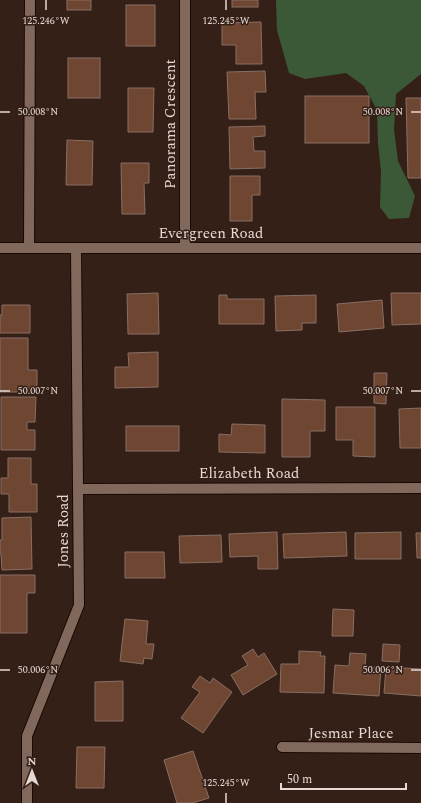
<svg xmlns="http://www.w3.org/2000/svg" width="421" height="803" viewBox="0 0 421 803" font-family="Spectral,serif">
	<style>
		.forest { fill: #3c5937 }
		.building { fill: #6f4632; stroke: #886f64 }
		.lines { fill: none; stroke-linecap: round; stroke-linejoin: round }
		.minor-casing { stroke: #1b0903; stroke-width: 12 }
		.tertiary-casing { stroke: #1b0903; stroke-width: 12 }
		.minor { stroke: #80685d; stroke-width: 10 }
		.tertiary { stroke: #80685d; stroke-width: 10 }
		.ticks { fill: none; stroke: #e6d8d2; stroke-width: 1.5 }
		.labels { text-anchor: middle; stroke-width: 3; stroke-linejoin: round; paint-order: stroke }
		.street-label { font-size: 15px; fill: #e6d8d2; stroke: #342017 }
		.ticks-label { font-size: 10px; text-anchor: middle; fill: #e6d8d2; stroke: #342017; stroke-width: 3; stroke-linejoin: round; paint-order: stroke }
	</style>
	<rect width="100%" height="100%" fill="#342017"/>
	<!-- forest -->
	<polygon class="forest" points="276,0 421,0 421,74 396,94 394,130 398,161 415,196 409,218 389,219 380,207 381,171 378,143 377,110 364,86 346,73 305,79 289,73 277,30"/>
	<!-- building -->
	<g class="building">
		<rect x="67" y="0" width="24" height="10"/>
		<rect x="232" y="0" width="26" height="7"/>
		<rect x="126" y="5" width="29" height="41"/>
		<polygon points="261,22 262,64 236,64 236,45 222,45 222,23"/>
		<rect x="68" y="58" width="32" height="40"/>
		<polygon points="265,71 266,92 255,92 256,119 229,119 227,72"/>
		<polygon points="128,88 154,88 153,132 128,132"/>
		<rect x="305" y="96" width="64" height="47"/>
		<polygon points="406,98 421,98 421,178 408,178"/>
		<polygon points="265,126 265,136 253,137 254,151 265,151 265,168 230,169 229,127"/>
		<polygon points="67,140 93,141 92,185 66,185"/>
		<polygon points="121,163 149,163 149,183 144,183 145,214 122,214"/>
		<polygon points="230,176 260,176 260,195 252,195 252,221 230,221"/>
		<polygon points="158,293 159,334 128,334 127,294"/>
		<polygon points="391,293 421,293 421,324 392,325"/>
		<polygon points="219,295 227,295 227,299 264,299 264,324 219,324"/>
		<polygon points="316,295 316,323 302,323 302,330 276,331 275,296"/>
		<polygon points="382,300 384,328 339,332 337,304"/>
		<polygon points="2,305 30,305 30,333 0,333 0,315 2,315"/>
		<polygon points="0,338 28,338 28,370 37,370 37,392 0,392"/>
		<polygon points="158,352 158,387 115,388 115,367 129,367 128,353"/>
		<polygon points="374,373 387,373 386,404 374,403"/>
		<polygon points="1,397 36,397 35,422 27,422 27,430 35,430 35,450 1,450"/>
		<polygon points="282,399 325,400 325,431 310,431 310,457 282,457"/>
		<polygon points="336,407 375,407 375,457 353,456 353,440 336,440"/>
		<polygon points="421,408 421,448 400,448 399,409"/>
		<polygon points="232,424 265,425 265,453 219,452 219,434 231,435"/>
		<rect x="126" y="426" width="53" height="25"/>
		<polygon points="8,458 31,458 31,484 37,484 37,512 9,512 9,494 1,494 1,478 8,478"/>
		<polygon points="31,517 32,569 2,570 1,554 0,554 0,540 2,540 2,518"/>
		<polygon points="277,532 278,569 258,569 258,556 230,557 229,534"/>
		<polygon points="346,532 347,556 284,558 283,534"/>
		<polygon points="401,532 401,559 355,559 355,533"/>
		<polygon points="416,533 421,533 421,558 417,558"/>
		<polygon points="221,535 222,562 180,563 179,536"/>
		<polygon points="125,552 164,552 165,578 125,578"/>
		<polygon points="0,575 35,575 35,593 27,593 27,633 0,633"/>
		<polygon points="333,609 354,610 353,636 332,636"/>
		<polygon points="125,619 148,621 146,644 154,644 152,659 144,658 143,664 120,661"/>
		<polygon points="383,644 400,645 399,662 382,661"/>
		<polygon points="253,649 258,657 264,653 277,674 243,695 231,675 248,665 242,656"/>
		<polygon points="299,651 321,652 320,656 325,656 324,693 280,692 281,664 299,664"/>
		<polygon points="350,653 366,654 365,666 381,668 379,696 333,693 335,665 349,666"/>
		<polygon points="386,667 421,669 421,696 384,693"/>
		<polygon points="200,676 210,683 213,678 232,692 203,733 181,718 200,692 192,687"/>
		<polygon points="123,681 123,721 95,721 95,682"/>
		<polygon points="77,747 105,747 104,788 76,788"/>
		<polygon points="193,751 209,798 192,803 177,803 164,760"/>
	</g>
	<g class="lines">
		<!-- minor casing -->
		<g class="minor-casing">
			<g id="minor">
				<polyline points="185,0 185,248"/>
				<polyline points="29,248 30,0"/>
				<polyline points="78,489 421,488"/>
				<polyline points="282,747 421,748"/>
				<polyline points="27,803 27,736 79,605 76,248"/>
			</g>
		</g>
		<!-- tertiary casing -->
		<g class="tertiary-casing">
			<polyline id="tertiary" points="0,248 421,248"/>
		</g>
		<!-- minor -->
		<use href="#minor" class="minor"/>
		<!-- tertiary -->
		<use href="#tertiary" class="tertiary"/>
	</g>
	<!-- ticks -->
	<path class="ticks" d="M46,0V10M226,0V10M0,112H10M411,112H421M0,391H10M411,391H421M0,670H10M411,670H421M226,793V803"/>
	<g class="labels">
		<!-- street labels -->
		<g class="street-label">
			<text transform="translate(170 124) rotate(-90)" y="5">Panorama Crescent</text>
			<text x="211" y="238">Evergreen Road</text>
			<text x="249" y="478">Elizabeth Road</text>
			<text transform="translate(63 531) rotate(-90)" y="5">Jones Road</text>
			<text x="351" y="738">Jesmar Place</text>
		</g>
	</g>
	<g class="ticks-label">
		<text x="46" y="24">125.246°W</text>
		<text x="226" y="24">125.245°W</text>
		<text x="38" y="115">50.008°N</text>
		<text x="383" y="115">50.008°N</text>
		<text x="38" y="394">50.007°N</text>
		<text x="383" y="394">50.007°N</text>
		<text x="38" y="673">50.006°N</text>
		<text x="383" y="673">50.006°N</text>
		<text x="226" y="786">125.245°W</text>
	</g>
	<!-- north arrow -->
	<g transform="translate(32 771)" stroke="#342017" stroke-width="3" paint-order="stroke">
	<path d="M0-3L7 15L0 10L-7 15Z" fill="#e6d8d2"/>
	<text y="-6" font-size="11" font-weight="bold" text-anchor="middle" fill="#e6d8d2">N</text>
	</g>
	<!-- scale -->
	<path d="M281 783v6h125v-6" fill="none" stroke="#e6d8d2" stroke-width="2"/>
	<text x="287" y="783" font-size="12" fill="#e6d8d2" stroke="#342017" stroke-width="3" paint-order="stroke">50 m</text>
</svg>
